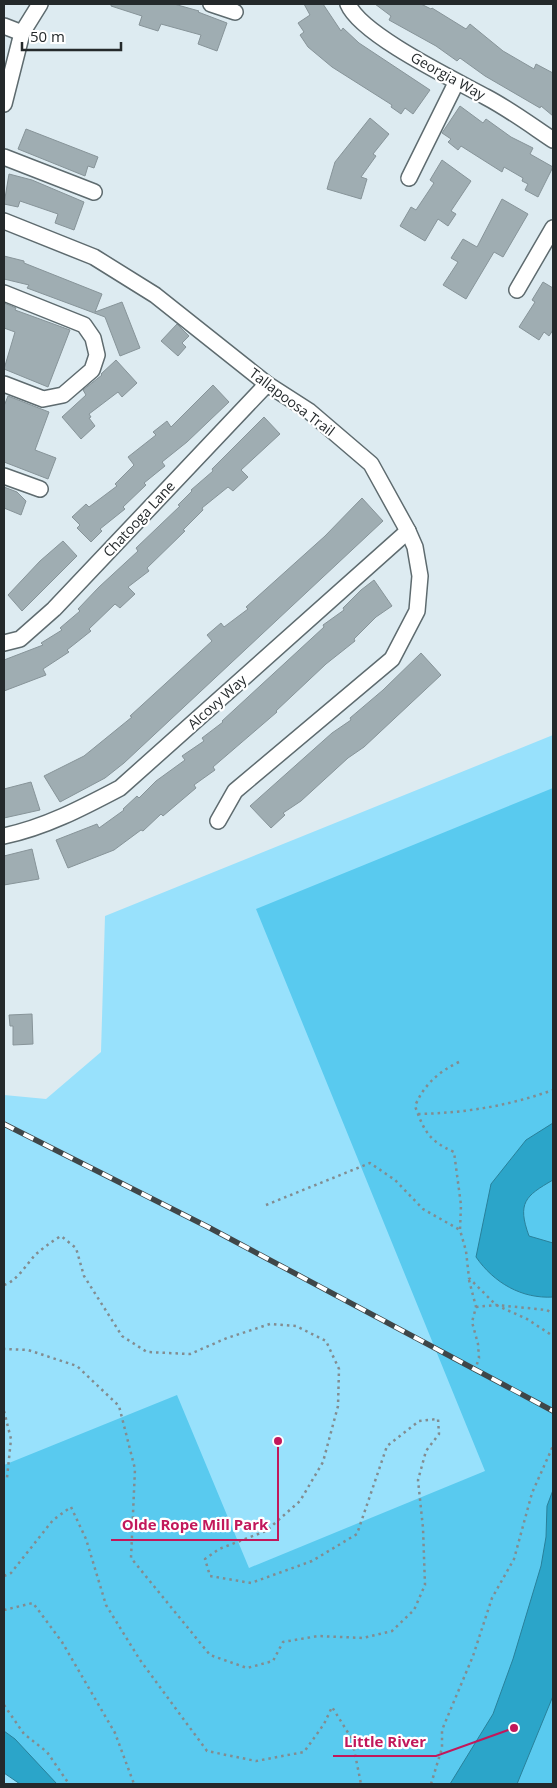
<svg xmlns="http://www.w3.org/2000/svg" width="557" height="1788" viewBox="0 0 557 1788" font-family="'Open Sans',sans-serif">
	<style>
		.green { fill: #98e1fc }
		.forest { fill: #59caef }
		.water { fill: #2ba5c9; stroke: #29809a }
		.building { fill: #9fadb2; stroke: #879499 }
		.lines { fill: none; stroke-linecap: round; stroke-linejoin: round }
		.minor-casing { stroke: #5e6b6f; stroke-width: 18 }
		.path { stroke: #828c90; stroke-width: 2.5; stroke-dasharray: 2.5 4; stroke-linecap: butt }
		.minor { stroke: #fff; stroke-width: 15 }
		.rail-casing { stroke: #3f4648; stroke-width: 5.5 }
		.rail { stroke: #fff; stroke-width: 4; stroke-dasharray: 11; stroke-linecap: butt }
		.labels { text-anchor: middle; stroke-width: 4.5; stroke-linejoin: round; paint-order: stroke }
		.street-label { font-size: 14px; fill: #24292b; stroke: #fff }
		.leader { fill: none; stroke: #c2185b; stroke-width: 2 }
		.callout-dot { fill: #c2185b; stroke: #fff; stroke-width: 2 }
		.callout-label { font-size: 15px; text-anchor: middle; font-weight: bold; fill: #c2185b; stroke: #fff; stroke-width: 4.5; stroke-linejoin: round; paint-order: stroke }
	</style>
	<rect width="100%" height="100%" fill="#ddebf1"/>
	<!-- green -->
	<polygon class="green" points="553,735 553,1784 4,1784 4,1095 46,1099 101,1052 105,916"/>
	<!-- forest -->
	<polygon class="forest" points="553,788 553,1784 49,1784 4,1743 4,1465 177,1395 249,1568 485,1471 256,909"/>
	<!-- water -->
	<g class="water">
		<path d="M553,1123V1180C525,1196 517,1203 529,1236L553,1243V1297C522,1299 494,1283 476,1257L491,1184L526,1140Z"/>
		<polygon points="553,1490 553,1696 517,1784 450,1784 493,1714 513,1659 541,1566 546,1537 547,1506"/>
		<polygon points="4,1731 15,1739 57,1784 20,1784 4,1773"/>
	</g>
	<!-- building -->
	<g class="building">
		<polygon points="111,4 174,4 199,11 198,12 227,23 217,51 198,44 201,35 161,24 158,31 139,25 142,16 111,6"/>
		<polygon points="304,4 323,4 341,31 343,28 359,43 430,90 413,114 405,108 401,114 391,107 392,105 332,67 308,47 300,35 304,32 298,23 310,15"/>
		<polygon points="375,4 421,4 431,9 432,8 466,29 470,24 503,51 534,69 536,64 553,73 553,116 541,106 540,108 485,76 460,58 457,61 436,46 389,20 391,16"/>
		<polygon points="460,106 483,123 486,119 511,137 533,148 530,154 553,167 538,197 525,190 528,184 522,181 523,178 504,167 502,172 461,146 458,150 448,142 451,139 442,133"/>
		<polygon points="370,118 389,134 373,154 376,156 361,177 367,179 361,199 327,189 335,162"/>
		<polygon points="26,129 98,157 94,168 88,166 85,176 18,149"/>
		<polygon points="442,160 471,181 451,211 456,214 448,226 438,219 425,241 400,226 411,207 416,210 434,183 430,180"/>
		<polygon points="9,174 32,180 84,202 74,230 55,223 58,214 20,201 18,207 4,204"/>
		<polygon points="502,199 528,214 503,257 494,252 466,299 443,285 458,262 451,258 463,239 477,247"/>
		<polygon points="4,256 24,261 24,263 102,294 95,312 122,302 140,348 120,356 105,317 27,288 29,285 4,279"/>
		<polygon points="543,282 553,288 553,330 549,336 544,332 539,340 519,327 535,302 532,300"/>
		<polygon points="4,303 16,308 15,310 70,330 48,387 4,369 15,332 4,328"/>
		<polygon points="177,324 189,336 182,343 186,347 178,356 161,341"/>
		<polygon points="116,360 137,383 122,397 118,392 89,414 91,417 89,418 95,426 81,439 62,417 86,395 83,390 102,375 101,374"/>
		<polygon points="213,385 229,402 187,442 162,462 165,466 144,483 146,485 123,507 125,509 100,529 102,531 91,542 77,528 80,525 72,517 86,504 89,507 117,486 115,484 134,465 128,457 156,435 153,432 167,421 171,427"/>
		<polygon points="8,396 49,412 35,450 56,458 48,479 4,462 4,406"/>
		<polygon points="264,417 280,434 241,470 248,477 233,491 228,487 202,508 203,510 183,530 185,531 147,568 149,571 128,587 135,594 120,608 115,604 89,629 91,631 67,650 69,652 43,669 46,675 4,691 4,660 43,645 41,643 62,630 60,628 80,611 78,609 99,587 138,551 136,548 180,506 178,505 192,491 191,490 213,471 212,469"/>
		<polygon points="4,487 17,492 26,501 21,515 4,508"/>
		<polygon points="362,498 383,521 124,763 105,778 60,802 44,776 84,756 132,717 130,716 212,641 207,635 221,623 224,627 248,609 246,607 325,536"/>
		<polygon points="63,541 77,556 22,611 8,595 40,561"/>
		<polygon points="374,580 392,606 376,617 354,639 355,641 326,664 276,711 277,712 213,767 215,770 194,785 196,788 163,816 161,814 143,831 141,830 114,850 68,868 56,840 97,824 99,828 124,810 123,809 137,796 139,798 156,781 185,760 182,756 204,741 202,738 223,722 222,721 324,627 323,625 344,610 343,608 361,590"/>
		<polygon points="421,653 441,675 364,747 348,758 301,801 283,813 285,815 271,828 250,806 332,733 351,720 350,718 383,690"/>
		<polygon points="31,782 40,810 4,818 4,789"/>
		<polygon points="32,849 39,879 4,885 4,856"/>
		<polygon points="32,1014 33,1044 13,1045 13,1026 10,1026 9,1015"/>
	</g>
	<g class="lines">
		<!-- minor casing -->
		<g class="minor-casing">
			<g id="minor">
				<polyline points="211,4 235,12"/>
				<path d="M348,4C361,35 455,80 486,97C509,109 532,126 553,140"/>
				<polyline points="4,26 22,33"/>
				<polyline points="4,104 22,33 40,4"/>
				<polyline points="4,157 94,192"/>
				<polyline points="409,178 456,83"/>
				<polyline points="4,221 94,257 155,295 267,384 309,411 371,464 408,531 415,547 420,576 417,611 392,659 235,791 218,821"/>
				<polyline points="517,290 553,228"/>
				<polyline points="4,293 84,325 93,338 97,355 92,370 63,395 43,399 4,384"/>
				<polyline points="4,476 40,489"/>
				<polyline points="4,643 20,639 54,609 267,384"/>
				<path d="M4,836C46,827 82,808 120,788L408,531"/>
			</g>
		</g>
		<!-- path -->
		<g class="path">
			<path d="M459,1062C438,1072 424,1085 415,1106C424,1131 429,1141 454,1152L461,1205L460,1230L466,1251L469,1278L496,1305L527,1319L553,1336"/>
			<path d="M418,1114C465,1113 508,1106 553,1090"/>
			<polyline points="266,1205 370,1163 395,1180 423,1209 460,1230"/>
			<polyline points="469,1280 476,1307 472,1322 478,1344 479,1358 475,1370"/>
			<path d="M4,1285C17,1281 26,1265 35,1255C43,1248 51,1242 61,1236L76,1248L84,1276L122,1336L147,1352L190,1354L227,1338L270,1324L296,1326L326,1341L339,1369L338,1406L323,1462L300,1501L266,1531L219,1549L205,1559L210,1576L251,1583L312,1561L357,1534L387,1446L419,1421L438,1419L439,1434L426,1451L418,1480L423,1528L425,1585L414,1610L392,1631L363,1638L318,1636L283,1642L273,1661L247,1668L210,1655L131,1558L135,1469L119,1406L77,1366L28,1350L4,1349"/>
			<polyline points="476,1307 496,1305 547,1310 553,1314"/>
			<polyline points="4,1411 11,1439 7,1478 4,1479"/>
			<polyline points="4,1576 11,1573 53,1520 71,1507 86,1539 106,1605 140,1660 207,1751 256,1761 304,1752 324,1724 332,1707 352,1739 361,1784"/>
			<polyline points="4,1610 33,1603 62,1642 115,1733 134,1784"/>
			<polyline points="4,1705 24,1734 47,1752 69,1784"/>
			<polyline points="431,1784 442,1748 442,1730 473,1656 492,1598 514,1559 532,1493 553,1446"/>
		</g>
		<!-- minor -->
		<use href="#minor" class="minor"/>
		<!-- rail casing -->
		<g class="rail-casing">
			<polyline id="rail" points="4,1124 208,1227 553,1411"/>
		</g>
		<!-- rail -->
		<use href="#rail" class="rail"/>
	</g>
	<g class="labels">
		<!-- street labels -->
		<g class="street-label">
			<text transform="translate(448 76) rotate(29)" y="5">Georgia Way</text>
			<text transform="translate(292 402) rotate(37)" y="5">Tallapoosa Trail</text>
			<text transform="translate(139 519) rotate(-47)" y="5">Chatooga Lane</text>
			<text transform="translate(217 702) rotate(-42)" y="5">Alcovy Way</text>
		</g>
	</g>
	<!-- callouts -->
	<path class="leader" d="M278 1441L278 1540H111M514 1728L436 1756H333"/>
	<g class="callout-dot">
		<circle cx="278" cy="1441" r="5"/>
		<circle cx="514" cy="1728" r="5"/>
	</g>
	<g class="callout-label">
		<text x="195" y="1530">Olde Rope Mill Park</text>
		<text x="385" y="1747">Little River</text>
	</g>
	<!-- border -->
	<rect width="557" height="1788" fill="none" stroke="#24292b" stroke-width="10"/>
	<!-- scale -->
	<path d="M22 42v8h99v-8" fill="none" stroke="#24292b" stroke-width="2.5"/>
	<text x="30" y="42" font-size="15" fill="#24292b" stroke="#ffffff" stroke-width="4" paint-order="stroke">50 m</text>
</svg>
